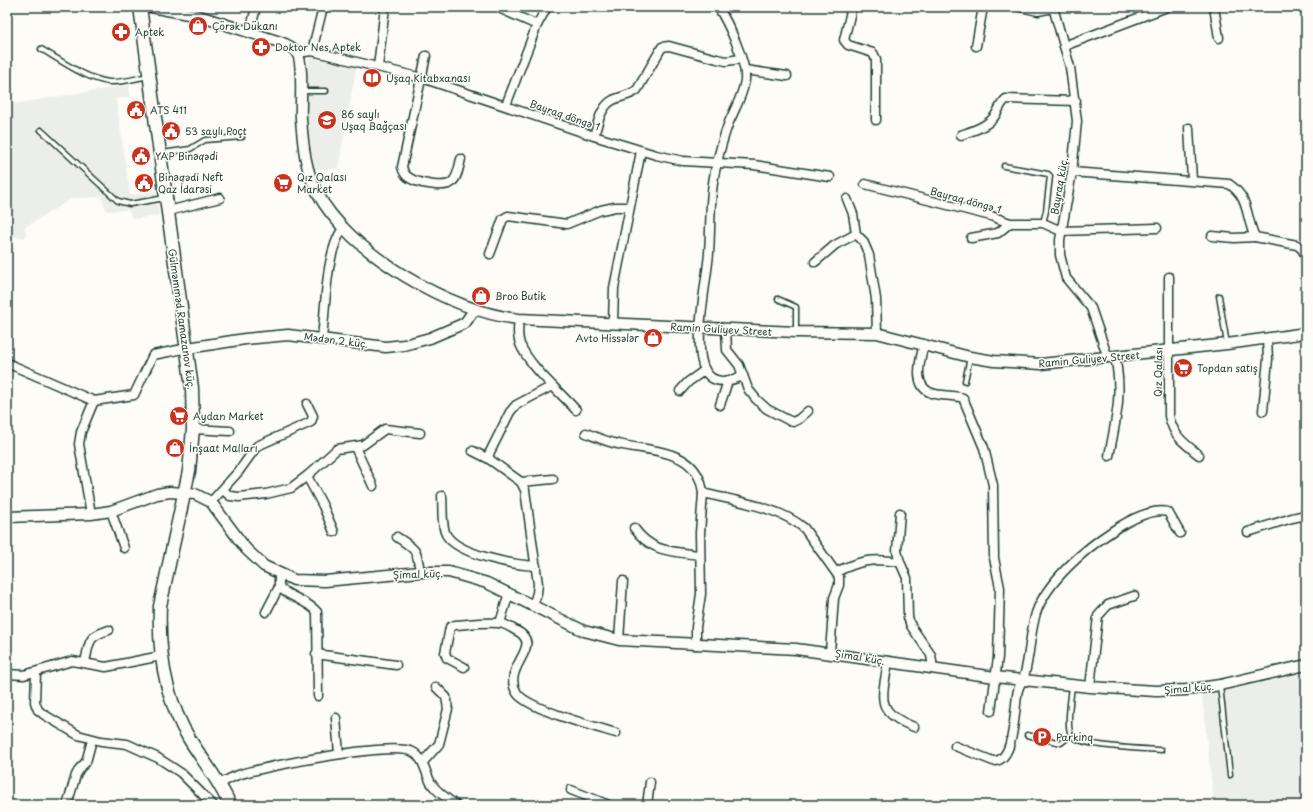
<svg xmlns="http://www.w3.org/2000/svg" width="1313" height="812" viewBox="0 0 1313 812" font-family="'Playpen Sans',sans-serif">
	<style>
		.built { fill: #eceee9 }
		.lines { fill: none; stroke-linecap: round; stroke-linejoin: round }
		.service-casing { stroke: #1f3d34; stroke-width: 7 }
		.minor-casing { stroke: #1f3d34; stroke-width: 11 }
		.tertiary-casing { stroke: #1f3d34; stroke-width: 13 }
		.secondary-casing { stroke: #1f3d34; stroke-width: 15 }
		.service { stroke: #fdfcf7; stroke-width: 4 }
		.minor { stroke: #fdfcf7; stroke-width: 8 }
		.tertiary { stroke: #fdfcf7; stroke-width: 10 }
		.secondary { stroke: #fdfcf7; stroke-width: 12 }
		.labels { text-anchor: middle; stroke-width: 3; stroke-linejoin: round; paint-order: stroke }
		.poi-label { font-size: 10px; fill: #1f3d34; stroke: #fdfcf7; text-anchor: start }
		.street-label { font-size: 10px; fill: #1f3d34; stroke: #fdfcf7 }
	</style>
	<rect width="100%" height="100%" fill="#fdfcf7"/>
	<filter id="ink" filterUnits="userSpaceOnUse"><feTurbulence type="fractalNoise" baseFrequency=".025" numOctaves="2"/><feDisplacementMap in="SourceGraphic" scale="8" xChannelSelector="R" yChannelSelector="G"/><feConvolveMatrix kernelMatrix="1 2 1 2 8 2 1 2 1" color-interpolation-filters="sRGB"/></filter>
	<g filter="url(#ink)">
		<!-- built -->
		<g class="built">
			<polygon points="310,57 356,68 338,169 314,169 306,107 305,83"/>
			<polygon points="129,85 130,97 116,99 130,195 156,191 159,215 133,219 128,210 107,211 101,197 73,198 25,227 26,237 7,238 7,105"/>
			<polygon points="1306,673 1306,805 1214,805 1202,695"/>
		</g>
		<g class="lines">
			<!-- service casing -->
			<g class="service-casing">
				<g id="service">
					<path d="M41,49C62,61 84,78 109,82C121,83 137,78 149,76"/>
					<polyline points="301,91 326,91"/>
					<polyline points="41,130 118,201 130,204 165,198"/>
					<polyline points="162,153 190,149 205,140 242,137"/>
					<polyline points="1004,166 1048,174 1050,176 1046,211 1043,223"/>
					<polyline points="1219,296 1227,344"/>
					<polyline points="778,299 796,307 796,332"/>
					<polyline points="965,381 970,357"/>
					<path d="M1072,686C1071,697 1066,726 1071,735C1079,747 1145,749 1161,750"/>
					<polyline points="1220,686 1230,775"/>
					<polyline points="1027,735 1061,743 1071,735"/>
				</g>
			</g>
			<!-- minor casing -->
			<g class="minor-casing">
				<g id="minor">
					<path d="M718,7C728,23 747,62 745,80C743,95 735,109 729,122C724,136 720,149 717,163C709,193 711,223 709,253C707,281 692,347 705,370C713,386 730,381 743,376"/>
					<polyline points="852,7 844,40 848,45 873,53 876,59 876,120"/>
					<polyline points="1020,7 1038,11 1053,8"/>
					<polyline points="1053,7 1070,67 1077,121 1072,172 1060,240 1060,255 1066,278 1091,308 1108,358"/>
					<polyline points="1214,7 1219,38"/>
					<polyline points="501,9 537,25"/>
					<polyline points="250,32 256,7"/>
					<polyline points="976,46 983,7"/>
					<polyline points="1064,46 1167,7"/>
					<polyline points="312,51 323,7"/>
					<polyline points="297,53 312,51 422,78 594,136 656,155 683,161 754,165 830,177"/>
					<path d="M426,56L402,167C403,171 404,174 408,177C416,183 445,189 452,182C458,177 459,166 461,159"/>
					<polyline points="378,67 385,7"/>
					<polyline points="745,70 787,76"/>
					<polyline points="506,105 537,25 547,7"/>
					<polyline points="1189,128 1192,180"/>
					<path d="M961,135C972,131 986,127 994,117C999,111 999,105 1006,99L1076,101"/>
					<path d="M594,136C598,124 600,107 613,100C621,96 629,96 637,90L662,47L669,46L717,59L726,61L741,59"/>
					<path d="M1072,172L1229,184C1250,198 1245,216 1255,237L1297,245L1302,249L1306,257"/>
					<polyline points="865,184 991,216 1010,223 1043,223 1061,231 1157,228"/>
					<polyline points="847,199 853,214 856,234 863,241 869,255 876,299 877,333"/>
					<polyline points="168,211 220,198"/>
					<polyline points="1212,236 1234,238 1255,237"/>
					<polyline points="971,238 998,233 1010,223"/>
					<polyline points="490,254 503,219 508,216 567,224 601,210 615,207 629,207"/>
					<polyline points="815,262 835,245 856,234"/>
					<path d="M1169,277V416C1174,437 1183,442 1199,455"/>
					<path d="M519,319C518,328 517,336 520,344C529,366 560,392 576,410"/>
					<polyline points="613,323 614,288 641,151"/>
					<polyline points="726,329 727,350 739,365 748,389 756,399 767,409 788,420 793,422 799,419 808,411"/>
					<path d="M322,338C326,306 325,254 343,228"/>
					<path d="M924,344C920,360 911,389 935,394C944,396 954,395 963,398L984,448L993,485L994,558L1000,588L998,657L991,711"/>
					<polyline points="7,363 94,401 81,432 79,444 91,514"/>
					<polyline points="680,391 688,382 705,370"/>
					<polyline points="94,401 134,395 153,355 188,348"/>
					<polyline points="720,405 728,381"/>
					<polyline points="1263,411 1268,359 1267,339"/>
					<polyline points="193,429 230,431"/>
					<path d="M586,433C596,437 607,442 618,444C651,452 698,448 703,493L700,533L701,594L696,627V645"/>
					<polyline points="355,447 373,486"/>
					<polyline points="473,451 489,459"/>
					<path d="M1109,456C1116,419 1123,393 1115,357"/>
					<polyline points="307,476 323,506 334,532"/>
					<polyline points="521,482 553,479"/>
					<polyline points="223,490 230,496 239,497 266,494 291,488 307,476 337,449 363,445 385,429 420,433"/>
					<path d="M703,493C734,501 780,507 804,528L839,577V585L834,598L830,652"/>
					<path d="M442,496C443,505 441,528 447,536C460,555 514,565 536,566"/>
					<polyline points="211,502 239,471 257,446 311,422 313,416 307,404"/>
					<polyline points="111,511 124,548"/>
					<polyline points="900,513 897,551 900,562 907,578 908,617 911,626 931,655 933,668"/>
					<path d="M634,528C652,553 672,551 699,555"/>
					<polyline points="1248,532 1292,518 1306,515"/>
					<path d="M397,537C416,550 417,549 420,572"/>
					<path d="M836,572C861,560 873,558 900,562"/>
					<path d="M279,574V587C290,598 307,600 317,612L318,696"/>
					<polyline points="533,606 537,593 538,584 525,490 521,482 489,459 489,454 510,412 516,405 552,386"/>
					<polyline points="266,612 279,587"/>
					<polyline points="500,623 509,593"/>
					<polyline points="619,640 623,581"/>
					<polyline points="316,654 396,665"/>
					<path d="M888,661C883,698 873,711 914,727"/>
					<path d="M85,662C90,641 87,637 109,630"/>
					<path d="M464,667L447,658L445,653L450,627L455,625C469,624 484,622 498,623C504,623 510,627 515,630C547,645 500,667 517,693C527,709 596,727 616,733"/>
					<polyline points="36,673 35,702 38,710 43,714 78,735 101,741 127,744 158,758 181,773 213,805"/>
					<polyline points="7,674 24,675 72,661 106,667 161,656"/>
					<polyline points="1090,687 1098,616 1108,605 1134,596"/>
					<polyline points="336,718 339,754"/>
					<path d="M955,746L993,761C1016,763 1014,705 1018,690C1020,684 1023,679 1025,673C1030,653 1030,633 1036,613C1047,581 1086,548 1114,530C1128,521 1151,508 1168,512L1180,533"/>
					<polyline points="423,762 439,744 448,709 446,697 436,687"/>
					<path d="M219,784C227,780 234,776 241,774C268,766 392,741 413,752C424,758 425,772 431,783C437,792 447,799 456,805"/>
					<polyline points="571,790 609,805"/>
					<polyline points="67,805 76,775 80,768 86,762 92,740"/>
					<polyline points="647,805 650,782"/>
				</g>
			</g>
			<!-- tertiary casing -->
			<g class="tertiary-casing">
				<g id="tertiary">
					<path d="M151,7L199,16L280,42C286,44 293,47 297,53C304,63 300,105 301,119C303,144 305,170 317,192C348,253 453,313 519,319L796,332L877,333L970,357L994,361L1041,364L1227,344L1306,333"/>
					<polyline points="188,348 245,339 288,335 386,347 404,345 430,338 465,323 474,310"/>
					<polyline points="7,517 91,514 111,511 157,494 170,492 195,494 211,502 246,549 264,566 294,580 325,581 420,572 449,572 487,583 584,631 619,640 796,649 995,677 1090,687 1156,691 1186,690 1220,685 1306,665"/>
				</g>
			</g>
			<!-- secondary casing -->
			<g class="secondary-casing">
				<path id="secondary" d="M140,7L192,388L193,429L189,471L160,606C158,654 165,699 190,740C204,762 220,782 230,805"/>
			</g>
			<!-- service -->
			<use href="#service" class="service"/>
			<!-- minor -->
			<use href="#minor" class="minor"/>
			<!-- tertiary -->
			<use href="#tertiary" class="tertiary"/>
			<!-- secondary -->
			<use href="#secondary" class="secondary"/>
		</g>
	</g>
	<!-- icons -->
	<defs>
		<g id="shop-disc" transform="scale(1)"><circle r="9.5" fill="#c8321e" stroke="#fdfcf7"/><path d="M-5-2.5h2.3a2.7 3.5 0 0 1 5.4 0H5L5.5 6h-11ZM-1.5-2.5h3a1.5 2.3 0 0 0-3 0Z" fill="#fff"/></g>
		<g id="pharmacy-disc" transform="scale(1)"><circle r="9.5" fill="#c8321e" stroke="#fdfcf7"/><path d="M-2-6h4v4h4v4h-4v4h-4v-4h-4v-4h4Z" fill="#fff"/></g>
		<g id="library-disc" transform="scale(1)"><circle r="9.5" fill="#c8321e" stroke="#fdfcf7"/><path d="M-6-4Q-3-5.5-.7-3.5V5Q-3 3-6 4ZM6-4Q3-5.5 .7-3.5V5Q3 3 6 4Z" fill="#fff"/></g>
		<g id="civic-disc" transform="scale(1)"><circle r="9.5" fill="#c8321e" stroke="#fdfcf7"/><path d="M-.6-6.5H3V-4.5H.6V-3L4-1V1h2V6H-6V1h2V-1L-.6-3ZM-1.2 2.5V6h2.4V2.5Z" fill="#fff"/></g>
		<g id="school-disc" transform="scale(1)"><circle r="9.5" fill="#c8321e" stroke="#fdfcf7"/><path d="M0-5L7-2L0 1L-7-2ZM-4 1L0 2.5L4 1V4Q0 6-4 4Z" fill="#fff"/></g>
		<g id="supermarket-disc" transform="scale(1)"><circle r="9.5" fill="#c8321e" stroke="#fdfcf7"/><path d="M-6-5.5h2.5l.6 2H6L4.5 2H-2.5L-4.4-4H-6ZM-1.5 3.2a1.3 1.3 0 1 0 .1 0ZM3 3.2a1.3 1.3 0 1 0 .1 0Z" fill="#fff"/></g>
		<g id="parking-disc" transform="scale(1)"><circle r="9.5" fill="#c8321e" stroke="#fdfcf7"/><path d="M-3.5-5.5H1a3.5 3.5 0 0 1 0 7H-1V5.5H-3.5ZM-1-3.4V-.6H.8a1.4 1.4 0 0 0 0-2.8Z" fill="#fff"/></g>
	</defs>
	<g fill-rule="evenodd">
		<use href="#shop-disc" x="198" y="26"/>
		<use href="#pharmacy-disc" x="121" y="32"/>
		<use href="#pharmacy-disc" x="261" y="47"/>
		<use href="#library-disc" x="372" y="78"/>
		<use href="#civic-disc" x="136" y="110"/>
		<use href="#school-disc" x="327" y="120"/>
		<use href="#civic-disc" x="171" y="131"/>
		<use href="#civic-disc" x="141" y="156"/>
		<use href="#civic-disc" x="144" y="183"/>
		<use href="#supermarket-disc" x="283" y="183"/>
		<use href="#shop-disc" x="481" y="296"/>
		<use href="#shop-disc" x="653" y="338"/>
		<use href="#supermarket-disc" x="1183" y="368"/>
		<use href="#supermarket-disc" x="179" y="416"/>
		<use href="#shop-disc" x="175" y="448"/>
		<use href="#parking-disc" x="1042" y="737"/>
	</g>
	<g class="labels">
		<!-- poi labels -->
		<g class="poi-label">
			<text x="212" y="30">Çörək Dükanı</text>
			<text x="135" y="36">Aptek</text>
			<text x="275" y="51">Doktor Nes Aptek</text>
			<text x="386" y="82">Uşaq Kitabxanası</text>
			<text x="150" y="114">ATS 411</text>
			<text x="341" y="118">86 saylı<tspan x="341" dy="12">Uşaq Bağçası</tspan></text>
			<text x="185" y="135">53 saylı Poçt</text>
			<text x="155" y="160">YAP Binəqədi</text>
			<text x="158" y="181">Binəqədi Neft<tspan x="158" dy="12">Qaz İdarəsi</tspan></text>
			<text x="297" y="181">Qız Qalası<tspan x="297" dy="12">Market</tspan></text>
			<text x="495" y="300">Broo Butik</text>
			<text x="639" y="342" text-anchor="end">Avto Hissələr</text>
			<text x="1197" y="372">Topdan satış</text>
			<text x="193" y="420">Aydan Market</text>
			<text x="189" y="452">İnşaat Malları</text>
			<text x="1056" y="741">Parkinq</text>
		</g>
		<!-- street labels -->
		<g class="street-label">
			<text transform="translate(565 115) rotate(19)" y="4">Bayraq döngə 1</text>
			<text transform="translate(1059 186) rotate(-80)" y="4">Bayraq küç.</text>
			<text transform="translate(966 200) rotate(15)" y="4">Bayraq döngə 1</text>
			<text transform="translate(182 319) rotate(82)" y="4">Gülməmməd Ramazanov küç.</text>
			<text transform="translate(721 329) rotate(3)" y="4">Ramin Guliyev Street</text>
			<text transform="translate(336 340) rotate(7)" y="4">Mədən 2 küç.</text>
			<text transform="translate(1089 359) rotate(-5)" y="4">Ramin Guliyev Street</text>
			<text transform="translate(1158 372) rotate(-89)" y="4">Qız Qalası</text>
			<text transform="translate(418 574) rotate(-2)" y="4">Şimal küç.</text>
			<text transform="translate(860 657) rotate(9)" y="4">Şimal küç.</text>
			<text transform="translate(1189 688) rotate(-5)" y="4">Şimal küç.</text>
		</g>
	</g>
	<!-- margin -->
	<rect width="1313" height="812" fill="none" stroke="#fdfcf7" stroke-width="24"/>
	<rect x="12" y="12" width="1289" height="788" fill="none" stroke="#1f3d34" stroke-width="1.5" filter="url(#ink)"/>
</svg>
